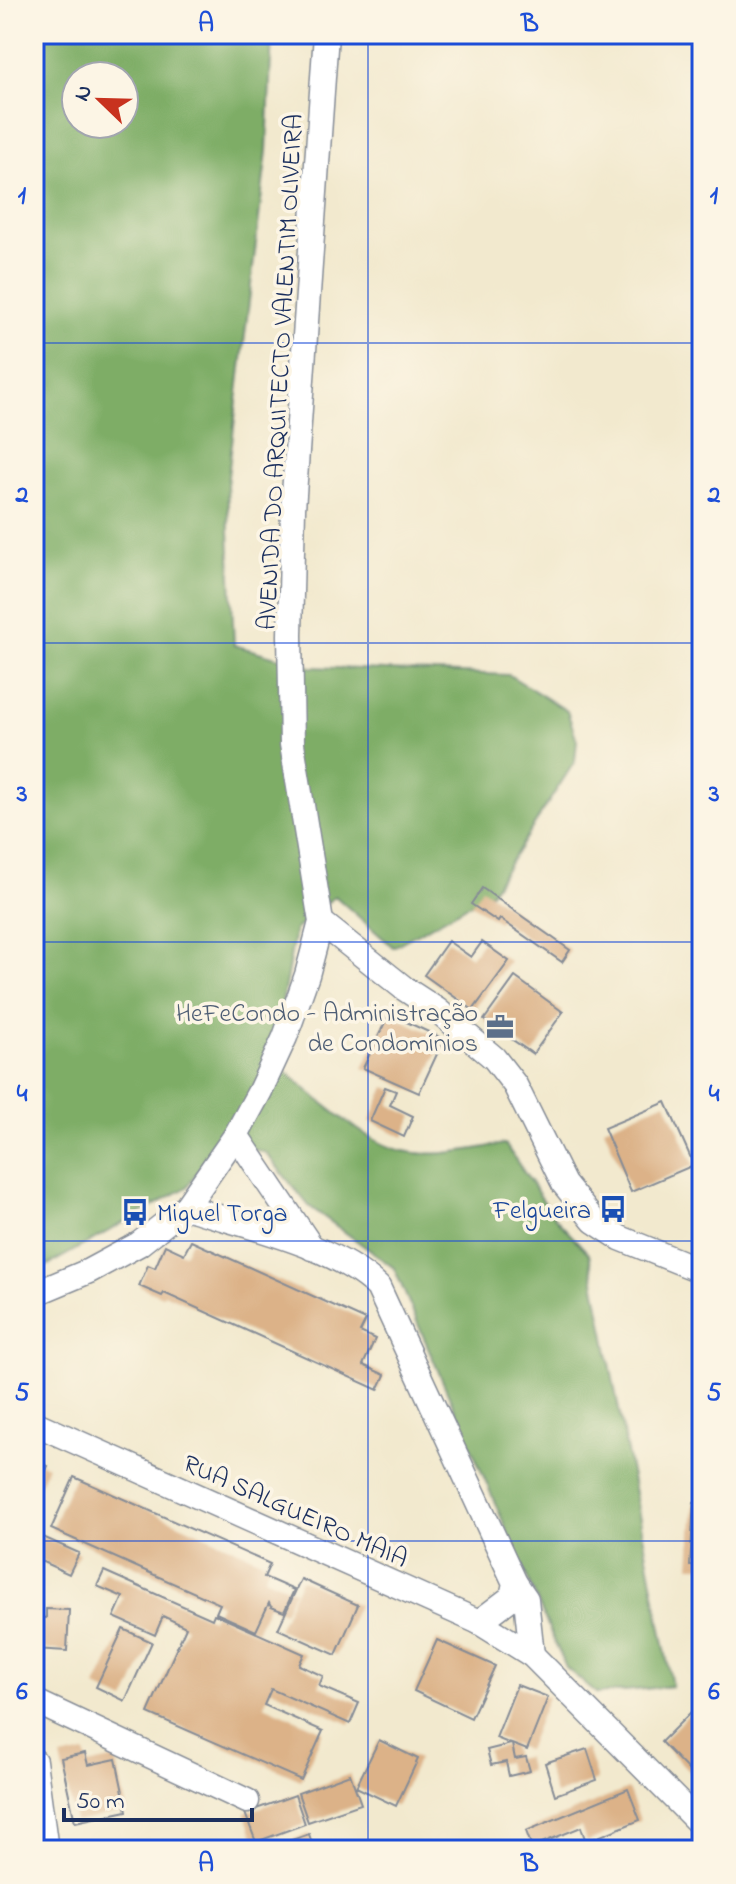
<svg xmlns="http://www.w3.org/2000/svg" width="736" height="1884" viewBox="0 0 736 1884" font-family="'Indie Flower',sans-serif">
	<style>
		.forest { fill: #7ead66; stroke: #4c6e62; stroke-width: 2; fill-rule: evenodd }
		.building { fill: #dcb288 }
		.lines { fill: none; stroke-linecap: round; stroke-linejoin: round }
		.minor-casing { stroke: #868c96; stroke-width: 27 }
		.minor { stroke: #fff; stroke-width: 24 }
		.grid { fill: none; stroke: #1d4ed8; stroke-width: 2; stroke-opacity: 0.55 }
		.labels { text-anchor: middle; stroke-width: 7; stroke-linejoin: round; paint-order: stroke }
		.street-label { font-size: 26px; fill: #1b2f5e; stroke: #fcf5e5 }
		.service-label { font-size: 26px; fill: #4e5e75; stroke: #fcf5e5; text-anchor: end }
		.transit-label { font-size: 26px; fill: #164399; stroke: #fcf5e5; text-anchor: end }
		.neatline { fill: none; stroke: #1d4ed8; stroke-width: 3 }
		.grid-label { font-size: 26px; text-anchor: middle; font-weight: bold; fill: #1d4ed8 }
	</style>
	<rect width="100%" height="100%" fill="#fcf5e5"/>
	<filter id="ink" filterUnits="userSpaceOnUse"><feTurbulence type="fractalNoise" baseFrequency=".0125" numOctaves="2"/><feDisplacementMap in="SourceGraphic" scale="16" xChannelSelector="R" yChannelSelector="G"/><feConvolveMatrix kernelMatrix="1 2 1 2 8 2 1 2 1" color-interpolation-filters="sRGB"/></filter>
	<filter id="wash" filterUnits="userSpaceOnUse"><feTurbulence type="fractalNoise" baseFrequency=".006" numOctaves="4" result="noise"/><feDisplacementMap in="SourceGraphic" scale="32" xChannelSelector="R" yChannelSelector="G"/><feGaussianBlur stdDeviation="1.8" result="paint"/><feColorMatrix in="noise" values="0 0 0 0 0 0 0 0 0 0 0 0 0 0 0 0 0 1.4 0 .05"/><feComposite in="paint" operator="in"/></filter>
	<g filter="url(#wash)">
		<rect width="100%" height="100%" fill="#f2e9ce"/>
		<!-- forest -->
		<path class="forest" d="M34,34H272L267,151L227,485L234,645L311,667L509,675L567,711L577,740L575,761L491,892L393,947L335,896L295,930L272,1060C305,1087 360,1140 399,1150C433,1159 472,1149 505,1144L555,1218L589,1254L672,1686L597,1694L566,1668L394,1268L309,1206L266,1153L220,1138L187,1187L34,1273ZM76,76H124V124H76Z"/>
		<g id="blocks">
			<!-- building -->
			<g class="building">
				<polygon points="482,888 570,950 562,962 500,919 498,922 471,904"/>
				<polygon points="448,941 471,957 482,942 509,961 473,1010 424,975"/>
				<polygon points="515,977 563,1012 533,1054 484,1020"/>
				<polygon points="389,1014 444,1039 419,1093 363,1068"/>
				<polygon points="385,1087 396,1091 390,1105 413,1116 404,1137 370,1121"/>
				<polygon points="666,1102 694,1165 631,1192 604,1128"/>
				<polygon points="191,1241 366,1320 360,1332 375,1339 363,1365 385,1375 378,1390 164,1293 162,1296 139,1286 148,1265 155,1268 165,1245 184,1254"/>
				<polygon points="34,1460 48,1466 34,1496"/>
				<polygon points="74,1477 270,1564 264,1577 294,1590 284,1612 271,1607 269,1603 256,1631 216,1613 220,1604 51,1529"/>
				<polygon points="694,1502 702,1503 702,1566 690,1566"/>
				<polygon points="34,1533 79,1553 69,1574 34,1558"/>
				<polygon points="104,1571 212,1619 214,1614 304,1654 299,1665 323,1676 319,1686 359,1703 350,1724 271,1689 264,1705 323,1731 301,1780 148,1713 186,1627 163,1616 155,1635 114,1617 123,1597 97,1586"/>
				<polygon points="301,1579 358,1605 336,1655 278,1629"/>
				<polygon points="46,1609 69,1610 67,1651 34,1649 34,1617 46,1618"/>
				<polygon points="123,1629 152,1642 125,1701 96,1687"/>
				<polygon points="437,1640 495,1666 471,1718 414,1691"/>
				<polygon points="517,1685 548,1697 527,1750 512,1744 515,1759 526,1757 530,1771 509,1776 506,1762 491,1765 487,1750 511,1744 496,1738"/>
				<polygon points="698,1705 702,1709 702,1776 698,1780 661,1742"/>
				<polygon points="379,1740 418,1759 396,1806 356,1787"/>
				<polygon points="587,1749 597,1780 555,1795 545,1763"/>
				<polygon points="85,1753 88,1765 116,1759 127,1811 75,1822 61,1758"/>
				<polygon points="350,1774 361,1804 308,1822 298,1793"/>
				<polygon points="628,1789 640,1820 586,1842 581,1827 532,1847 526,1831"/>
				<polygon points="295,1795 305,1824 256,1842 245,1813"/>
				<polygon points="309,1834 314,1850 282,1850 280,1844"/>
			</g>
		</g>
	</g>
	<g filter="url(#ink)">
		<use href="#blocks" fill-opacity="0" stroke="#868c96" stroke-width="2"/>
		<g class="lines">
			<!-- minor casing -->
			<g class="minor-casing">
				<g id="minor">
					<polyline points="321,922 405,989 437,1010 494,1058 515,1085 564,1184 594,1221 620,1238 702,1271"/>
					<polyline points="236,1135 312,1248"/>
					<path d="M186,1207C247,1227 331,1243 378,1287L515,1583L512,1597L479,1622"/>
					<polyline points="34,1294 89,1271 139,1244 186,1207 236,1135 260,1091 285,1037 307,975 321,922 292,744 290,635 293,509 326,34"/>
					<polyline points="34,1423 479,1622 532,1655 702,1826"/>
					<polyline points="515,1583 526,1599 532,1655"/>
					<polyline points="34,1701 247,1801"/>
					<polyline points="34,1761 46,1850"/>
				</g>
			</g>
			<!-- minor -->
			<use href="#minor" class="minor"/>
		</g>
	</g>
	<!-- grid -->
	<path class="grid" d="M368,34V1850M34,343H702M34,643H702M34,942H702M34,1241H702M34,1541H702"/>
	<!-- icons -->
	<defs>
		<g id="office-bare" transform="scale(2.16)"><path d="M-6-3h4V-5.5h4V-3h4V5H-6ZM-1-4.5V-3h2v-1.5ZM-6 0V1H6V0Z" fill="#5c6f8a" stroke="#fcf5e5" stroke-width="2.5" paint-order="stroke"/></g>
		<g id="bus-bare" transform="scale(2.16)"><path d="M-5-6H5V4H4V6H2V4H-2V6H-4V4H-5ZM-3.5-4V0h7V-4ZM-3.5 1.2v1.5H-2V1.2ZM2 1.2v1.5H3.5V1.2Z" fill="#1a4fb4" stroke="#fcf5e5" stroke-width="2.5" paint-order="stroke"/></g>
	</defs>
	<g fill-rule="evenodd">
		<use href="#office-bare" x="500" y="1027"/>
		<use href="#bus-bare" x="613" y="1209"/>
		<use href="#bus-bare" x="135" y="1212"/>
	</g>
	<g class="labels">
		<!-- street labels -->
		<g class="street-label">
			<text transform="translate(279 372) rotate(-87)" y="9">AVENIDA DO ARQUITECTO VALENTIM OLIVEIRA</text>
			<text transform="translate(296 1510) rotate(24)" y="9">RUA SALGUEIRO MAIA</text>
		</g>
		<!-- service labels -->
		<g class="service-label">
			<text x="478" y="1021">HeFeCondo - Administração<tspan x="478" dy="30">de Condomínios</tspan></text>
		</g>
		<!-- transit labels -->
		<g class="transit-label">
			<text x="591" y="1218">Felgueira</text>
			<text x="157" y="1221" text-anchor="start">Miguel Torga</text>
		</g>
	</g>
	<!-- margin -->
	<rect width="736" height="1884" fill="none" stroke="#fcf5e5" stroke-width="88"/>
	<!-- north arrow -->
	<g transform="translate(100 100) rotate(293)"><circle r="38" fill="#fcf5e5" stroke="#a2a6af" stroke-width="2"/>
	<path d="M0-6L14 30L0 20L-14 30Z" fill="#c8321e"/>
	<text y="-12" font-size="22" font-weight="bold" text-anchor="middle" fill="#1b2f5e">N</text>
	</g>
	<!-- scale -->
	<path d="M64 1808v12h188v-12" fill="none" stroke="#1b2f5e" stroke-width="4"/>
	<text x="76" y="1808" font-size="24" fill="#1b2f5e" stroke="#fcf5e5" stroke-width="6" paint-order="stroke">50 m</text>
	<rect x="44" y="44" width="648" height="1796" class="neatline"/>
	<g class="grid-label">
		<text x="206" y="31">A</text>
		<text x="530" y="31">B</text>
		<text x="22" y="203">1</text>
		<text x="714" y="203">1</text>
		<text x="22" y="502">2</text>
		<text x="714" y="502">2</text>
		<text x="22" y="801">3</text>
		<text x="714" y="801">3</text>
		<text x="22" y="1101">4</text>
		<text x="714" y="1101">4</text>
		<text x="22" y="1400">5</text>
		<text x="714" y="1400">5</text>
		<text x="22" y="1699">6</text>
		<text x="714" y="1699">6</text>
		<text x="206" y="1871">A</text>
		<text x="530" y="1871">B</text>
	</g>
</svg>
